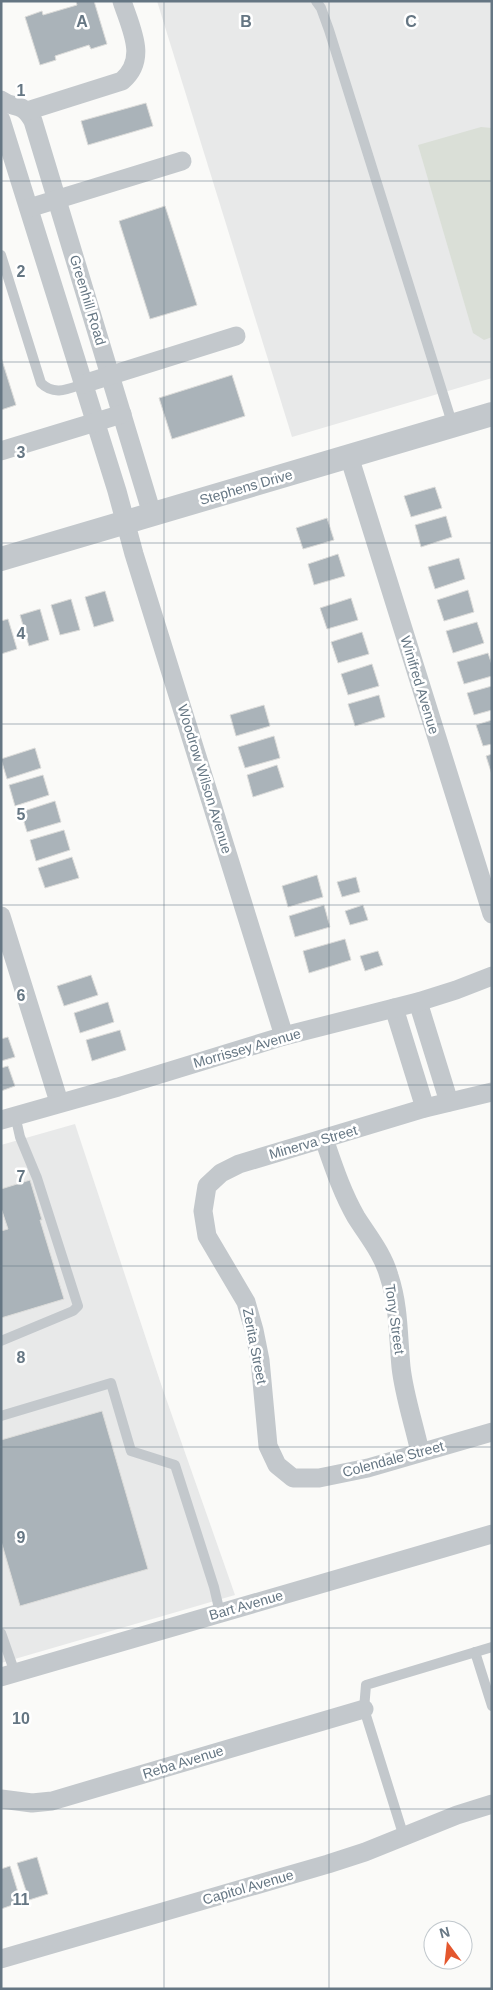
<svg xmlns="http://www.w3.org/2000/svg" width="493" height="1990" viewBox="0 0 493 1990" font-family="Helvetica,sans-serif">
	<style>
		.built { fill: #e8e9e9 }
		.green { fill: #dadfd7 }
		.building { fill: #aab3b9; stroke: #dcdcda }
		.lines { fill: none; stroke-linecap: round; stroke-linejoin: round }
		.service { stroke: #c3c8cc; stroke-width: 10 }
		.minor { stroke: #c3c8cc; stroke-width: 19 }
		.tertiary { stroke: #c3c8cc; stroke-width: 24 }
		.grid { fill: none; stroke: #657683; stroke-width: 1; stroke-opacity: 0.55 }
		.labels { text-anchor: middle; stroke-width: 5; stroke-linejoin: round; paint-order: stroke }
		.street-label { font-size: 14px; fill: #657683; stroke: #fff }
		.grid-label { font-size: 16px; text-anchor: middle; font-weight: bold; fill: #657683; stroke: #fff; stroke-width: 5; stroke-linejoin: round; paint-order: stroke }
	</style>
	<rect width="100%" height="100%" fill="#fafaf8"/>
	<!-- built -->
	<g class="built">
		<polygon points="157,1 492,1 492,378 292,437"/>
		<polygon points="75,1124 162,1387 235,1595 1,1663 1,1145"/>
	</g>
	<!-- green -->
	<polygon class="green" points="481,127 492,128 492,337 484,340 473,333 418,145"/>
	<!-- building -->
	<g class="building">
		<polygon points="94,1 107,44 91,49 89,45 55,56 56,60 40,65 25,17 42,11 43,15 77,5 76,2 78,1"/>
		<polygon points="146,103 153,126 88,145 81,121"/>
		<polygon points="165,206 197,305 150,319 119,221"/>
		<polygon points="1,357 16,405 1,410"/>
		<polygon points="232,375 245,416 172,439 159,398"/>
		<polygon points="435,487 442,508 411,517 404,496"/>
		<polygon points="446,516 452,537 421,547 415,525"/>
		<polygon points="327,518 334,540 303,549 296,528"/>
		<polygon points="338,554 345,576 314,585 308,564"/>
		<polygon points="459,558 465,579 435,589 428,567"/>
		<polygon points="468,590 474,612 444,621 437,600"/>
		<polygon points="105,591 114,621 94,627 85,597"/>
		<polygon points="351,598 358,620 327,629 320,608"/>
		<polygon points="71,599 80,630 60,635 51,605"/>
		<polygon points="40,609 49,640 29,646 20,615"/>
		<polygon points="8,619 17,649 1,654 1,621"/>
		<polygon points="477,622 484,643 453,653 446,631"/>
		<polygon points="362,632 369,654 338,663 331,642"/>
		<polygon points="488,653 492,665 492,676 464,684 457,662"/>
		<polygon points="372,664 379,686 348,695 341,674"/>
		<polygon points="492,686 492,710 474,715 467,693"/>
		<polygon points="379,695 385,717 355,726 348,704"/>
		<polygon points="264,705 270,726 236,736 230,715"/>
		<polygon points="492,720 492,744 483,746 476,725"/>
		<polygon points="274,736 280,758 245,768 238,747"/>
		<polygon points="35,748 41,768 7,779 1,759"/>
		<polygon points="492,754 492,775 486,756"/>
		<polygon points="277,765 284,787 253,797 247,775"/>
		<polygon points="43,775 49,795 15,806 9,785"/>
		<polygon points="55,801 61,822 27,832 21,812"/>
		<polygon points="64,830 70,850 36,861 30,840"/>
		<polygon points="72,857 79,878 45,888 38,868"/>
		<polygon points="317,875 323,897 288,907 282,886"/>
		<polygon points="356,877 360,892 342,897 337,882"/>
		<polygon points="324,905 330,927 295,937 289,916"/>
		<polygon points="363,905 368,920 350,925 345,911"/>
		<polygon points="345,939 351,960 309,973 303,951"/>
		<polygon points="378,951 383,965 365,971 360,956"/>
		<polygon points="91,975 98,995 64,1006 57,986"/>
		<polygon points="108,1002 114,1022 80,1033 74,1013"/>
		<polygon points="120,1030 126,1050 92,1061 86,1040"/>
		<polygon points="8,1037 15,1057 1,1061 1,1039"/>
		<polygon points="8,1066 15,1086 1,1091 1,1068"/>
		<polygon points="30,1180 42,1220 40,1220 64,1299 1,1318 1,1231 8,1229 1,1208 1,1189"/>
		<polygon points="102,1411 148,1569 20,1606 1,1541 1,1440"/>
		<polygon points="37,1857 48,1894 29,1900 17,1863"/>
		<polygon points="10,1866 21,1902 1,1909 1,1869"/>
	</g>
	<g class="lines">
		<!-- service -->
		<g class="service">
			<polyline points="316,1 321,8 329,30 453,426"/>
			<path d="M1,255L41,383C54,396 68,389 83,384"/>
			<polyline points="1,1341 73,1311 78,1306 37,1178 20,1137 15,1115"/>
			<polyline points="1,1416 111,1383 131,1451 175,1465 214,1587 220,1613"/>
			<polyline points="1,1633 15,1673"/>
			<polyline points="475,1652 492,1706"/>
			<polyline points="404,1837 364,1709 366,1685 492,1647"/>
		</g>
		<!-- minor -->
		<g class="minor">
			<path d="M1,100C14,110 21,100 33,121L152,514"/>
			<path d="M27,111L122,81C148,59 131,29 122,1"/>
			<polyline points="1,120 117,491 134,554 284,1036"/>
			<polyline points="29,208 182,161"/>
			<polyline points="83,384 236,336"/>
			<polyline points="1,451 122,414"/>
			<polyline points="349,456 492,914"/>
			<polyline points="1,916 59,1102"/>
			<polyline points="418,1002 449,1102"/>
			<polyline points="394,1008 425,1108"/>
			<polyline points="492,1092 425,1108 239,1164 221,1173 207,1186 203,1211 207,1236 246,1302 254,1330 260,1360 268,1446 277,1465 293,1478 319,1478 368,1468 492,1432"/>
			<polyline points="1,1120 118,1087 284,1036 418,1002 456,990 492,976"/>
			<path d="M324,1139C333,1165 342,1193 356,1217C368,1236 383,1254 389,1276C399,1306 398,1336 401,1367C404,1395 414,1424 420,1452"/>
			<polyline points="1,1677 492,1534"/>
			<polyline points="1,1799 32,1803 52,1801 364,1709"/>
			<polyline points="1,1959 328,1864 365,1852 457,1815 492,1804"/>
		</g>
		<!-- tertiary -->
		<polyline class="tertiary" points="1,559 492,414"/>
	</g>
	<!-- grid -->
	<path class="grid" d="M164,1V1989M329,1V1989M1,181H492M1,362H492M1,543H492M1,724H492M1,905H492M1,1085H492M1,1266H492M1,1447H492M1,1628H492M1,1809H492"/>
	<g class="labels">
		<!-- street labels -->
		<g class="street-label">
			<text transform="translate(88 300) rotate(73)" y="5">Greenhill Road</text>
			<text transform="translate(246 487) rotate(-16)" y="5">Stephens Drive</text>
			<text transform="translate(420 685) rotate(73)" y="5">Winifred Avenue</text>
			<text transform="translate(205 779) rotate(73)" y="5">Woodrow Wilson Avenue</text>
			<text transform="translate(247 1048) rotate(-16)" y="5">Morrissey Avenue</text>
			<text transform="translate(313 1142) rotate(-16)" y="5">Minerva Street</text>
			<text transform="translate(395 1319) rotate(82)" y="5">Tony Street</text>
			<text transform="translate(255 1346) rotate(79)" y="5">Zerita Street</text>
			<text transform="translate(393 1459) rotate(-15)" y="5">Colendale Street</text>
			<text transform="translate(246 1605) rotate(-16)" y="5">Bart Avenue</text>
			<text transform="translate(183 1762) rotate(-17)" y="5">Reba Avenue</text>
			<text transform="translate(248 1887) rotate(-16)" y="5">Capitol Avenue</text>
		</g>
	</g>
	<g class="grid-label">
		<text x="82" y="27">A</text>
		<text x="246" y="27">B</text>
		<text x="411" y="27">C</text>
		<text x="21" y="96">1</text>
		<text x="21" y="277">2</text>
		<text x="21" y="458">3</text>
		<text x="21" y="639">4</text>
		<text x="21" y="820">5</text>
		<text x="21" y="1001">6</text>
		<text x="21" y="1182">7</text>
		<text x="21" y="1363">8</text>
		<text x="21" y="1543">9</text>
		<text x="21" y="1724">10</text>
		<text x="21" y="1905">11</text>
	</g>
	<!-- border -->
	<rect width="493" height="1990" fill="none" stroke="#657683" stroke-width="5"/>
	<!-- north arrow -->
	<g transform="translate(448 1945) rotate(345)"><circle r="24" fill="#ffffff" stroke="#c1c8cd"/>
	<path d="M0-4L9 19L0 12L-9 19Z" fill="#e4572e"/>
	<text y="-8" font-size="14" font-weight="bold" text-anchor="middle" fill="#657683">N</text>
	</g>
</svg>
